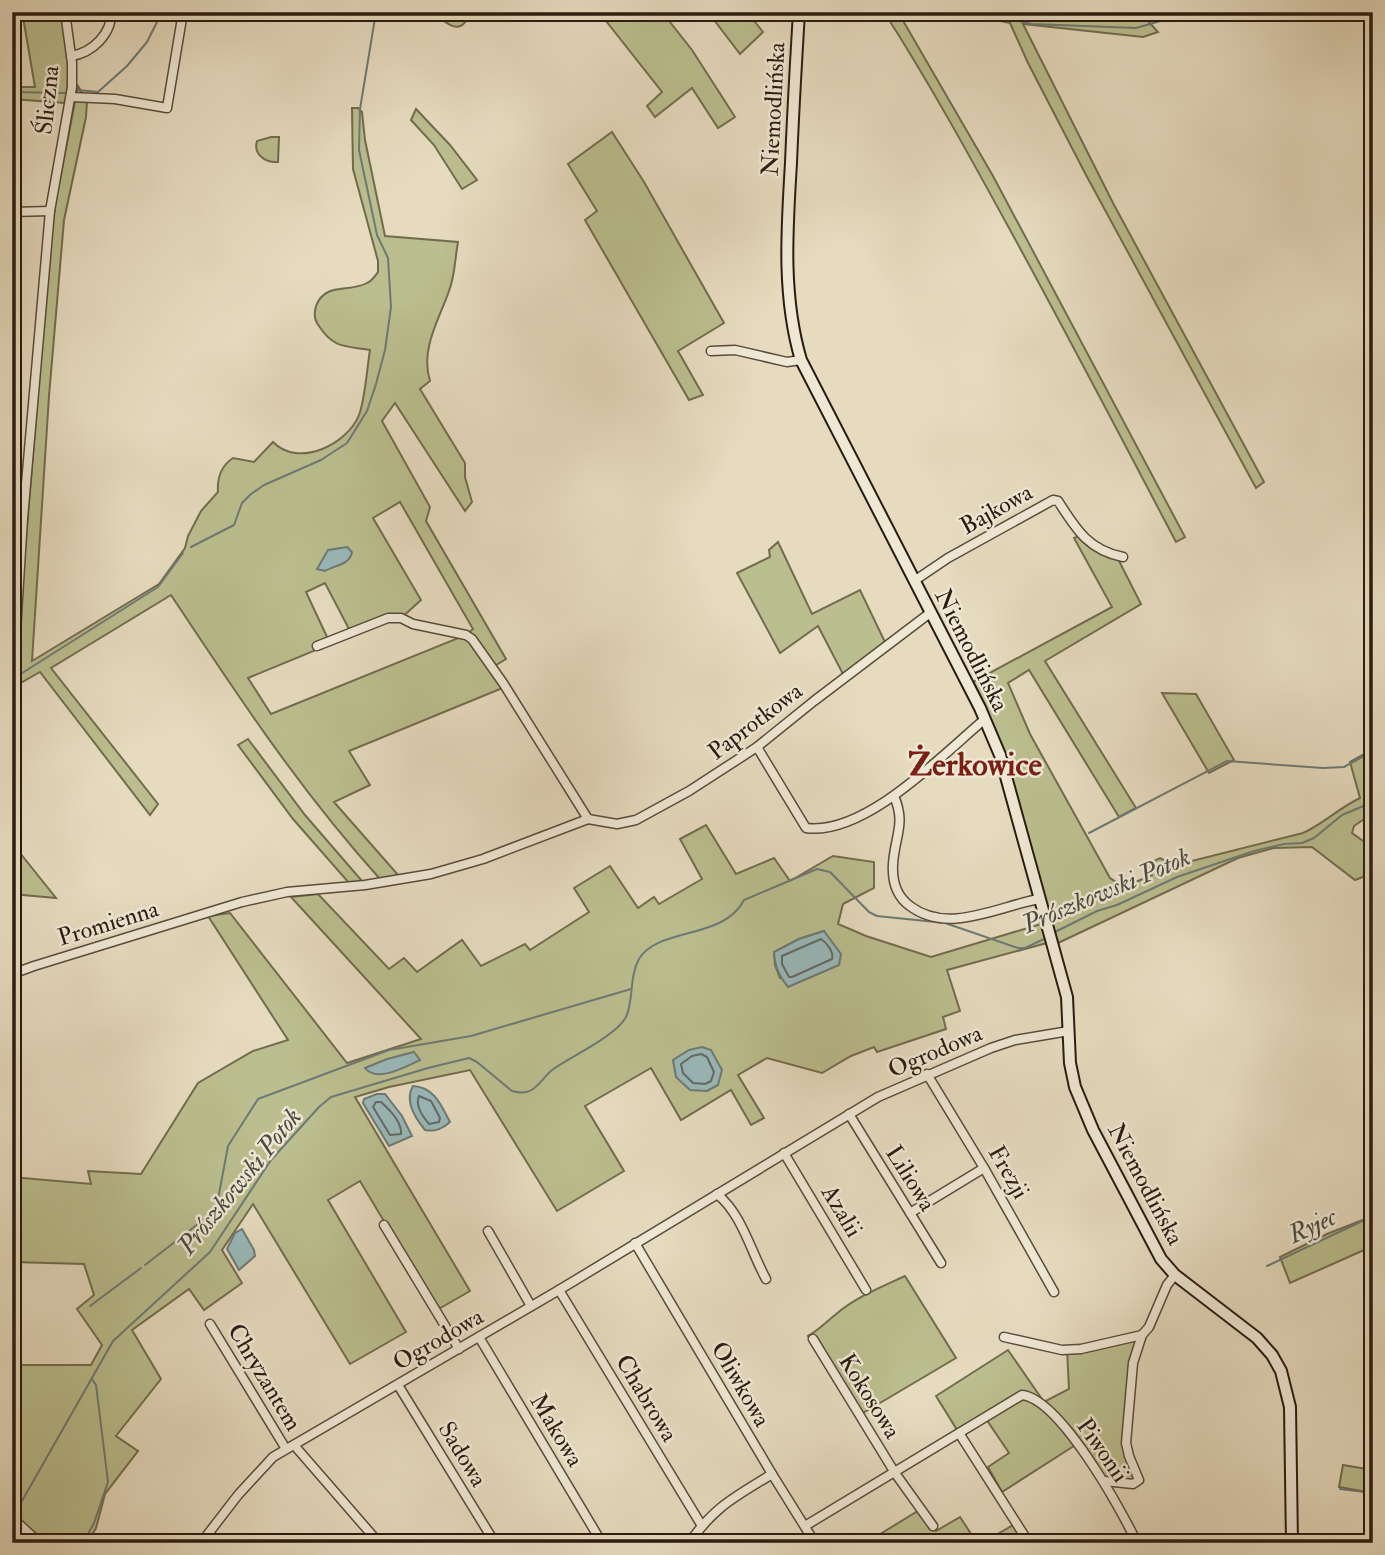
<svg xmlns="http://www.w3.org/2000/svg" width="1385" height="1555" viewBox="0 0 1385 1555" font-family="'IM FELL Double Pica',serif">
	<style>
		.green { fill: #bbbe8e; stroke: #726c4f; stroke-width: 2; fill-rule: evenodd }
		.water { fill: #99b9ba; stroke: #6d7a76; stroke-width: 2 }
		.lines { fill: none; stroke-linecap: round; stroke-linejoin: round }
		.shore { stroke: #626a65; stroke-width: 2 }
		.stream { stroke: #6d7a76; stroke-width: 2 }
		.minor-casing { stroke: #594b3c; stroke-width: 11 }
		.tertiary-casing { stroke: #594b3c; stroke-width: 13 }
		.secondary-casing { stroke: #2a1b10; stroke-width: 14 }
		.minor { stroke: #efe8d5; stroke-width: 8 }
		.tertiary { stroke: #efe8d5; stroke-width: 10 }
		.secondary { stroke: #efe8d5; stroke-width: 10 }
		.labels { text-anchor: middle; stroke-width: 5; stroke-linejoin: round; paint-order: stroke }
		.street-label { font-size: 24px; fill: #2a1b10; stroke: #efe8d5 }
		.water-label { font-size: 26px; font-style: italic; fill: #4b4a43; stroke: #efe8d5 }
		.district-label { font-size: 32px; font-weight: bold; fill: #7a1f14; stroke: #efe8d5 }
	</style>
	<rect width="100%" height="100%" fill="#e6dbbf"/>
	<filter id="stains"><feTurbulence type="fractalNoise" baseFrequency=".00286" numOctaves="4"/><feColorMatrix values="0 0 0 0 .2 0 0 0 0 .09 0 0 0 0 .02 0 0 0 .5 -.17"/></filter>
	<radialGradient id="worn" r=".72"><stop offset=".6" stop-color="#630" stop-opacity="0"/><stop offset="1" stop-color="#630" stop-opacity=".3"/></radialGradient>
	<!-- green -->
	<g class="green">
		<path d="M14,12H62C66,43 72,73 65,103L12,99V87H35L23,17H17Z"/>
		<path d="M432,12H462L467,19C458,37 442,19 432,12Z"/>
		<polygon points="599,12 662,12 692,50 735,117 718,128 692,88 655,117 647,106 662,92"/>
		<polygon points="708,12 747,12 763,32 740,54"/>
		<path d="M884,12H898L993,176L1185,537L1176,542C1121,437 1066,332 1009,228C969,155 929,82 884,12Z"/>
		<path d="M969,12C995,12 1019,20 1044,12H1146L1148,21L1158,32L1143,37L1023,24L1113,203L1264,482L1256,488L1086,175L1028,63L1010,23L980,17Z"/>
		<path d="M78,86L87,101L86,117L64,220L49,396L32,661L159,584L185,548L188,536L201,511L218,492C217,478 221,466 233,458L254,462L273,442C298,468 347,445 359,415C365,400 367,368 370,350C345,346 333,348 319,326C314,320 314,313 316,306C325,282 349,293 367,283C372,281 375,276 378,272V261L353,169L352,108H358L362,112L365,140L385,236L458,242C455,258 455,276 449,291C439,320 420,349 430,381L420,389L465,463V477L472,502L465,511L395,403L382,421L430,507L426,521L506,659L493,667L505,687L349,751L370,785L334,802L399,876L380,879C299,789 238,696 171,595L51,668L158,804L150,815L40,672L17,685L18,639L52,220ZM400,502L473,629L466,635L271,714L248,678L333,643L328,639L306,592L325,583L349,629H355L401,618L421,600L373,518Z"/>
		<polygon points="416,109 450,145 477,180 462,189 434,145 411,120"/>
		<polygon points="612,132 644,182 724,323 678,351 703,395 689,400 585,220 597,211 568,164"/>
		<path d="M271,137H279L278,162C265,163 253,154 257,141Z"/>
		<path d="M1081,535L1116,555L1141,604L1045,661L1136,808L1119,817L1029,670L1008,683L1030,734L1110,878L1124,887L1152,875L1148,864L1160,858L1170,863H1184L1303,833C1323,824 1339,808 1360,798L1350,762L1373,749V813L1354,826L1352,833L1373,848V873L1355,880L1312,847L1274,848L1238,858L1058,943C1046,900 1029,858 1016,815C1002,768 996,726 973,682L1112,607L1074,538Z"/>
		<polygon points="778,542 812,614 860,590 885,642 845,678 818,626 780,653 737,573 770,557 769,550"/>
		<polygon points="1162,693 1196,694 1234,760 1209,773"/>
		<polygon points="248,739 305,815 362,881 349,883 293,819 238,745"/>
		<path d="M706,825L736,874L774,858L790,881L833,856L874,862V888L843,904L838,924L866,936L931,957L1041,924L1047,943L947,970L960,1011L943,1017L946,1029L877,1052L874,1047L851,1056L822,1073L767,1058L738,1075L764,1118L751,1125L731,1090L681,1120L651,1068L585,1106L624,1171L557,1211L470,1070L389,1087L355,1097L470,1291L437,1310L360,1181L328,1200L406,1332L350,1364L253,1204L222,1250L242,1283L204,1310L189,1289L132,1330L161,1379L116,1436L138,1451L105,1494L96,1528L87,1543H38L12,1519V1365H91L102,1345L77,1309L94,1295L84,1264L12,1262V1177L91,1184L88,1171L141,1174L198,1083L253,1051L288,1040L208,916L230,913L347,1063L421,1039L291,897L318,894L389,969L404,958L417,972L462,940L481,966L525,944L530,950L589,912L574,888L610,866L638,908L654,897L659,904L702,879L680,839ZM824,931L839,964L816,974L780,978L775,965L774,952L799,939Z"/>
		<polygon points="12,843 56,898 12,894"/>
		<polygon points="1373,1216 1373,1246 1290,1283 1280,1257 1327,1234"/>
		<path d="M905,1276L956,1358L858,1416L808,1336C819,1330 825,1323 835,1315C854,1298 881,1287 905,1276Z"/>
		<polygon points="1142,1335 1133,1363 1126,1443 1139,1480 1104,1481 1077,1444 1002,1492 988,1467 1009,1453 984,1416 959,1433 936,1396 1008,1350 1044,1402 1069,1389 1067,1349"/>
		<polygon points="1343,1465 1373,1470 1373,1493 1339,1487"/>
		<polygon points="921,1509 936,1531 960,1517 977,1543 881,1543 877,1536"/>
		<polygon points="1015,1524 1026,1543 982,1543"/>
	</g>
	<!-- water -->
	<g class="water">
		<path d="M347,547L352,552C350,565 335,565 325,571L317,569L328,550Z"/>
		<path d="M824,931L841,954L839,965L788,987C779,976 775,967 774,952L799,939Z"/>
		<polygon points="702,1047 711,1050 722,1070 718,1085 707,1091 690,1090 676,1077 673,1060 689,1050"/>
		<path d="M414,1052L420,1060C406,1067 376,1083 365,1068L387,1059Z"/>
		<path d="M413,1086C434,1087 441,1105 450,1122C442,1129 435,1132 425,1130C415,1118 404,1101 413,1086Z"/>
		<polygon points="377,1094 385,1094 402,1116 412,1136 389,1146 363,1103 364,1099"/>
		<polygon points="242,1229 254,1250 255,1256 239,1270 227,1249 235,1233"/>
	</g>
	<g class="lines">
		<!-- shore -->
		<g class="shore">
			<path d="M821,939C827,943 834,952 832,959L792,977H789L782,964V956Z"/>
			<polygon points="701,1054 707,1057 714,1072 711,1081 705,1084 693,1083 683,1073 681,1064 692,1056"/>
			<path d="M419,1096L431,1101L440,1118L439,1122L429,1124C423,1117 415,1105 419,1096Z"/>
			<path d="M376,1102H381C390,1110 402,1123 401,1134L390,1135L373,1107Z"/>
		</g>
		<!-- stream -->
		<g class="stream">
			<polyline points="979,12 1032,24 1136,28 1164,20 1267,12"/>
			<polyline points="1298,12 1302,12"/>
			<polyline points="78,90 98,92 127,66 147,42 162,12"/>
			<polyline points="12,92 65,93"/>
			<polyline points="191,547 234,525 242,503 251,494 264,485 321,460 347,443 367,411 376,384 385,350 391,307 388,258 377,235 359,150 360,109 376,12"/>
			<polyline points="19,675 158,587 183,553"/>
			<polyline points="1089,833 1227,761 1323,768 1344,767 1373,751"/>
			<polyline points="1055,932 1097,911 1117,905 1177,877 1254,851 1284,844 1302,843 1314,838 1342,815 1373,802"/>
			<polyline points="145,1265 216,1210 228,1146 258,1099 389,1050 471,1036 631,989"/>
			<polyline points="1267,1266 1373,1216"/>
			<polyline points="90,1306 141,1268"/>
			<polyline points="1340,1489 1373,1493"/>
			<path d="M14,1515L113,1341L210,1252L271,1160L319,1107L331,1097L428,1068L469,1058L477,1062L512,1091C519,1093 526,1094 533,1089C540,1084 545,1076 552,1070C570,1057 616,1036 626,1017C634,999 629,977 639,959C658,927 724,940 744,900L817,869L830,872L869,912L877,916L945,923L1018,948H1025L1044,939"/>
			<polyline points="83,1543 94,1523 108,1482 96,1385 92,1379"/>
		</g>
		<!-- minor casing -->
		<g class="minor-casing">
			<g id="minor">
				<path d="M71,56C92,53 112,34 111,12"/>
				<polyline points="71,97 115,99 167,108 183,12"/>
				<polyline points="12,212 50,211"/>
				<polyline points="711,351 735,350 787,362 801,360"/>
				<polyline points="12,517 23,518"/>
				<path d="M914,581L948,558L1053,500L1058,501C1076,529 1088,550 1123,557"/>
				<polyline points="317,646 388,618 401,618 413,624 466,635 472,639 503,683 588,819"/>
				<polyline points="12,695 23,518 50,211 72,87 72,63 65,12"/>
				<path d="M757,747L806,828C865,836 942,755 985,719"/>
				<path d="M894,796C906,824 895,835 893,864C892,881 896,896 910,906C948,935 999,906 1039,899"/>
				<polyline points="12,974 34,966 242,902 287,892 365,885 431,874 483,859 588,819 617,824 636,820 689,791 757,747 814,701 930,613"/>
				<polyline points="927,1074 984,1168 1054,1292"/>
				<polyline points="849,1114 941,1263"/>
				<polyline points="784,1153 866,1290"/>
				<path d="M717,1194C742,1214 751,1252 766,1279"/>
				<polyline points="910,1213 984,1168"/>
				<polyline points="384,1225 459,1349"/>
				<polyline points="488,1231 531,1306"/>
				<polyline points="635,1243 772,1474 815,1543"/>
				<polyline points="559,1290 702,1526"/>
				<polyline points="210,1324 286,1449"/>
				<polyline points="479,1337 602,1543"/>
				<polyline points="1004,1337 1062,1350 1081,1349 1142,1335"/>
				<polyline points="813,1339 895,1473 933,1526"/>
				<polyline points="398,1385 495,1543"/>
				<polyline points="959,1433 1029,1543"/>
				<polyline points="294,1445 379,1543"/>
				<polyline points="1104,1481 1133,1484 1139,1480 1129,1456 1126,1443 1133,1363 1142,1335 1149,1327 1167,1285 1175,1275"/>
				<path d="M805,1526L1022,1395C1060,1399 1121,1509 1137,1543"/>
				<polyline points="201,1543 238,1495 273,1457 559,1290 878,1097 991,1048 1015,1040 1069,1031"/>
				<path d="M689,1543C715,1506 735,1497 772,1474"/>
			</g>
		</g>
		<!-- tertiary casing -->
		<g class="tertiary-casing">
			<polyline id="tertiary" points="12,1519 38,1543"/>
		</g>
		<!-- secondary casing -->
		<g class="secondary-casing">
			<path id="secondary" d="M799,12C796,62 793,112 791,163C787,229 782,296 801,360L980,708L1000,755L1067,997L1070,1063L1075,1087L1093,1130L1161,1259L1175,1275L1257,1338L1272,1355L1281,1371L1290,1407L1292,1543"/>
		</g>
		<!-- minor -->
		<use href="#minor" class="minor"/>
		<!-- tertiary -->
		<use href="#tertiary" class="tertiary"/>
		<!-- secondary -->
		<use href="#secondary" class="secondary"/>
	</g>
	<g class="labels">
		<!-- street labels -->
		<g class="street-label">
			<text transform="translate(47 100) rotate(-84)" y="8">Śliczna</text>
			<text transform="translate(773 109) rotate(-87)" y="8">Niemodlińska</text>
			<text transform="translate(996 509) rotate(-29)" y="8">Bajkowa</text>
			<text transform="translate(972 650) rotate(63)" y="8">Niemodlińska</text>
			<text transform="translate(755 721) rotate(-37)" y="8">Paprotkowa</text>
			<text transform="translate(108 923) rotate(-17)" y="8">Promienna</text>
			<text transform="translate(935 1051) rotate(-23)" y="8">Ogrodowa</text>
			<text transform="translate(1009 1172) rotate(60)" y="8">Frezji</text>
			<text transform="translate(911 1178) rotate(58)" y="8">Liliowa</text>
			<text transform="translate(1146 1184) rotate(62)" y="8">Niemodlińska</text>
			<text transform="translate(842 1211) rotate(59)" y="8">Azalii</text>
			<text transform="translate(438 1339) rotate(-30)" y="8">Ogrodowa</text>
			<text transform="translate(265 1377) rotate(59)" y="8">Chryzantem</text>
			<text transform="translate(741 1384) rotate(60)" y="8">Oliwkowa</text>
			<text transform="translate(870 1396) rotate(58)" y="8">Kokosowa</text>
			<text transform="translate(647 1398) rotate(59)" y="8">Chabrowa</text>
			<text transform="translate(557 1430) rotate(59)" y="8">Makowa</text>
			<text transform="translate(1103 1450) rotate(55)" y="8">Piwonii</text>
			<text transform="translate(463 1454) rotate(59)" y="8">Sadowa</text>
		</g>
		<!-- water labels -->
		<g class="water-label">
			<text transform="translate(1106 890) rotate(-23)" y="9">Prószkowski Potok</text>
			<text transform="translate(239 1181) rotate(-51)" y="9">Prószkowski Potok</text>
			<text transform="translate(1312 1225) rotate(-25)" y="9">Ryjec</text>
		</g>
		<!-- district labels -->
		<g class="district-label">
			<text x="975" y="775">Żerkowice</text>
		</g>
	</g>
	<!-- margin -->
	<rect width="1385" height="1555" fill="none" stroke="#e6dbbf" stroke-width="42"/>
	<rect x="14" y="14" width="1357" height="1527" fill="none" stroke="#2a1b10" stroke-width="3.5"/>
	<rect x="21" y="21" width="1343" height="1513" fill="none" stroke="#2a1b10" stroke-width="2"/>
	<rect width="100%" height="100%" filter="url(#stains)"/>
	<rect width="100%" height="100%" fill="url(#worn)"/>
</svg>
